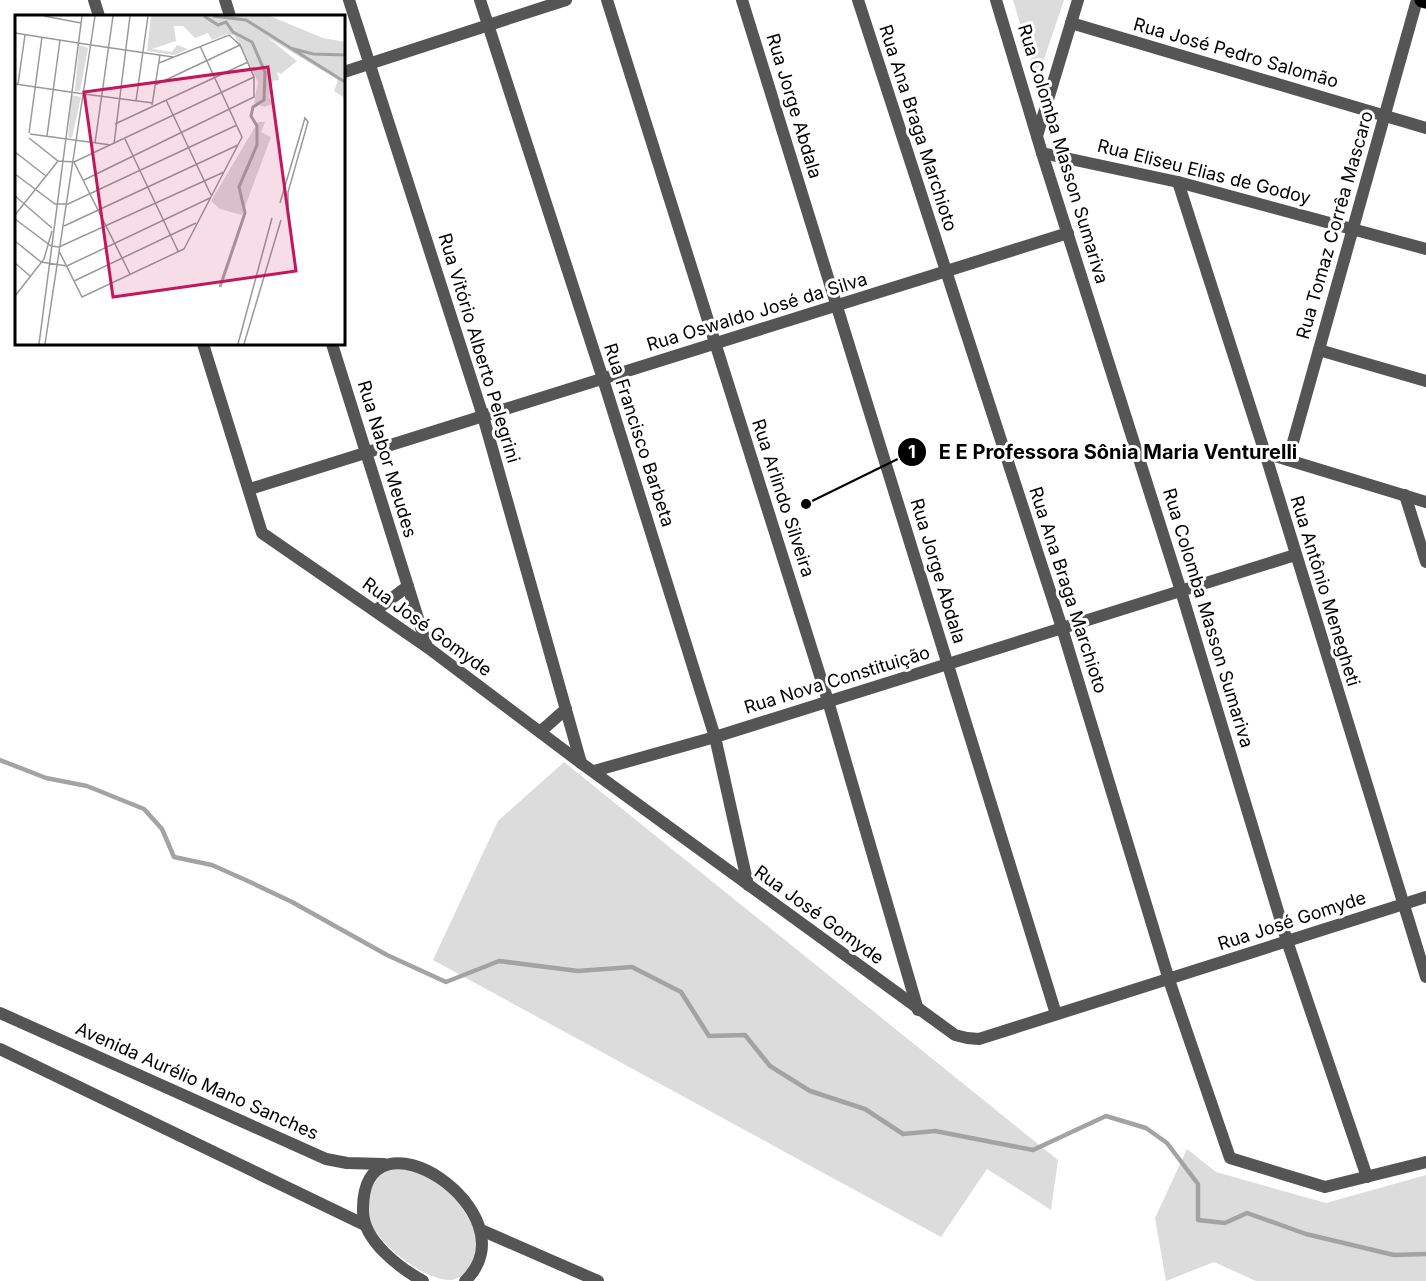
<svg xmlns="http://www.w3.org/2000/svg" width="1426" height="1281" viewBox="0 0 1426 1281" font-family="Inter,sans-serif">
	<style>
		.green { fill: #dcdcdc }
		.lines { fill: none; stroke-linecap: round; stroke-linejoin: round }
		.stream { stroke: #a3a3a3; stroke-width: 4.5 }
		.primary-casing { stroke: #dbdbdb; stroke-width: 16 }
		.minor { stroke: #555; stroke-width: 12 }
		.primary { stroke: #000; stroke-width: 15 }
		.labels { text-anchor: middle; stroke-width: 6; stroke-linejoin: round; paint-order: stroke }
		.street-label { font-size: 18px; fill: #000; stroke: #fff }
		.inset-river { fill: none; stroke: #a3a3a3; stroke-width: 3 }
		.inset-road { fill: none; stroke: #999; stroke-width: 1.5 }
		.view { fill: #c2185b; fill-opacity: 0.15; stroke: #c2185b; stroke-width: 3 }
		.inset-edge { fill: none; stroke: #000; stroke-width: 3 }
		.leader { fill: none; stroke: #000; stroke-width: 2 }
		.callout-dot { fill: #000; stroke: #fff; stroke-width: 2 }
		.mark-label { font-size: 18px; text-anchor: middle; font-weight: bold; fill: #fff }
		.callout-label { font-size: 20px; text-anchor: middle; font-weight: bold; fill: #000; stroke: #fff; stroke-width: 6; stroke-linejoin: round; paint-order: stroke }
	</style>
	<rect width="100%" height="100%" fill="#fff"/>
	<!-- green -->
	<g class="green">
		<polygon points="1013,0 1064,0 1037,80"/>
		<polygon points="564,762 1058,1160 1051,1210 987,1169 941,1237 433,960 498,821"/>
		<polygon points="1187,1149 1216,1172 1326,1203 1426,1175 1426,1281 1256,1281 1214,1262 1166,1281 1155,1218"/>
		<path d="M385,1168L413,1170L438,1182L458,1201L476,1231V1260C469,1269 463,1278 451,1280C424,1281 373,1241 368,1215C364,1196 375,1182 385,1168Z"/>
	</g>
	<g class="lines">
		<!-- stream -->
		<polyline class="stream" points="0,760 46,778 87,786 144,809 162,829 174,857 212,865 250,882 292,902 387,955 446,982 499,961 578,971 632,967 681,992 709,1036 745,1035 770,1066 810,1091 865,1109 903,1134 935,1131 1033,1150 1106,1116 1146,1128 1167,1143 1198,1184 1198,1220 1225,1223 1247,1213 1306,1234 1394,1255 1426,1254"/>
		<!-- primary casing -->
		<g class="primary-casing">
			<polyline id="primary" points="1422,0 1426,1"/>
		</g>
		<!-- minor -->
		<g class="minor">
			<polyline points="94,0 99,16"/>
			<polyline points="225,0 230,16"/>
			<polyline points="349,0 483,416 581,763"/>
			<polyline points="480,0 603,379 715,737 748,885"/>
			<polyline points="607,0 828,701 918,1010"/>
			<polyline points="742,0 1056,1014"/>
			<polyline points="858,0 1062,628 1169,980 1230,1158 1325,1187 1426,1162"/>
			<polyline points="996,0 1042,153 1181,591 1287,941 1367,1177"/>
			<polyline points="1071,23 1426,128"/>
			<polyline points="344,72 566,0"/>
			<polyline points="1037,136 1078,0"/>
			<polyline points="1042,153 1178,182 1426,249"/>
			<polyline points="1178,182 1265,453 1426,977"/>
			<polyline points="203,344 262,533 427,647 581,763 955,1035 967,1038 979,1039 1426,897"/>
			<polyline points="332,344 427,647"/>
			<polyline points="1319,350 1426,381"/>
			<polyline points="1265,453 1426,502"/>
			<polyline points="1288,460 1417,0"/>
			<polyline points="250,489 1068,233"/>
			<polyline points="1405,495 1426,562"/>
			<polyline points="375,611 408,586"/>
			<polyline points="540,732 566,709"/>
			<polyline points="594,771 715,737 1295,555"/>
			<polyline points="0,1013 326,1159 347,1163 384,1164"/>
			<polyline points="0,1049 365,1225"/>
			<polyline points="481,1230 598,1281"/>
			<path d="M423,1281C400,1268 363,1241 363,1211C361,1097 536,1214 465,1281"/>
		</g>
		<!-- primary -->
		<use href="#primary" class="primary"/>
	</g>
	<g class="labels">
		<!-- street labels -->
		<g class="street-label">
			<text transform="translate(1236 53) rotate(16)" y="6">Rua José Pedro Salomão</text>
			<text transform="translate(794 106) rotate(73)" y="6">Rua Jorge Abdala</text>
			<text transform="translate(918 128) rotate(72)" y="6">Rua Ana Braga Marchioto</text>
			<text transform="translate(1063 154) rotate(73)" y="6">Rua Colomba Masson Sumariva</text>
			<text transform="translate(1204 172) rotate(14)" y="6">Rua Eliseu Elias de Godoy</text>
			<text transform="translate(1335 225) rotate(-74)" y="6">Rua Tomaz Corrêa Mascaro</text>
			<text transform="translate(757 312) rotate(-17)" y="6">Rua Oswaldo José da Silva</text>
			<text transform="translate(479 348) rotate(73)" y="6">Rua Vitório Alberto Pelegrini</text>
			<text transform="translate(639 435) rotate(72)" y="6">Rua Francisco Barbeta</text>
			<text transform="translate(387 459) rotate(73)" y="6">Rua Nabor Meudes</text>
			<text transform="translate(783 498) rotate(72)" y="6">Rua Arlindo Silveira</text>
			<text transform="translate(938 571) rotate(73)" y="6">Rua Jorge Abdala</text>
			<text transform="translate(1068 590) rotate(72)" y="6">Rua Ana Braga Marchioto</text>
			<text transform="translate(1325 591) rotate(73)" y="6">Rua Antônio Menegheti</text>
			<text transform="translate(1208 618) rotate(73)" y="6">Rua Colomba Masson Sumariva</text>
			<text transform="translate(427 627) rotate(36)" y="6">Rua José Gomyde</text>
			<text transform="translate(837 680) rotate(-17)" y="6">Rua Nova Constituição</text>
			<text transform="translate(819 915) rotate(36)" y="6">Rua José Gomyde</text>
			<text transform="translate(1292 921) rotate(-18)" y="6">Rua José Gomyde</text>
			<text transform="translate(197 1081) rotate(24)" y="6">Avenida Aurélio Mano Sanches</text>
		</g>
	</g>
	<!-- overview -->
	<g transform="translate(15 15)">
		<rect width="330" height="330" fill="#fff"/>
		<path d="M136,1H255L308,23L330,27V83L319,76L323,65L252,22L282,46L266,59L262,57L264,65L258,66L254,82L258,89L249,92L239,88L243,67L219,20L212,19L197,25L193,18L180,23L168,11H159L161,26L137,34L157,37L162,30L173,34L160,40L132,36ZM64,30L73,33L65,76H60ZM57,80L66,82L57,123L53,122ZM243,107H250L246,117L256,122L227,200L205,194L196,186Z" fill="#dcdcdc"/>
		<path class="inset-river" d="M189,1L203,10L211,7L218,17L237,27L250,57L249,85L238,92L236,101L242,111V130L224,172L230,198L205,272M198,1L231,5L330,67M275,33L298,39L330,40"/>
		<path class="inset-road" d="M29,1L66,8M0,18L76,30M76,30L158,42M0,69L69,79M3,69L10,20M140,70L225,30M69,79L138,88M151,85L196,180M121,86L133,1M137,90L145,40M100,109L233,47M14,118L27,22M15,119L96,130M32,121L45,25M14,123L43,146L59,147L239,62M110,124L163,236M80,128L98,1M99,129L115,1M0,137L31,161M59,147L115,259M0,159L40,189H53L222,110M69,165L239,82V62L225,30L214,20L144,48M0,181L37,213M265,188L290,103L293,107L273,177V192M0,200L43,146M0,204L36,231L44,232L209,157M49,211L223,130M0,226L26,247L52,251L195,183M44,236L67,282L169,234L227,122L185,31M0,248L15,261M59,266L181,208M0,281L29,244L37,216M24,329L67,1M30,329L80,1M223,329L257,203M229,329L266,205"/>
		<path class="view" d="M253,52L281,256L98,282L69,77Z"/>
		<rect width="330" height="330" class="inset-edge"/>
	</g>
	<!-- callouts -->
	<path class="leader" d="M806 504L912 452"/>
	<g class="callout-dot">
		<circle cx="806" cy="504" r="6"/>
		<circle cx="912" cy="452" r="15"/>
	</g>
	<g class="mark-label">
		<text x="912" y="458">1</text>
	</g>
	<g class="callout-label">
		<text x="1118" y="459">E E Professora Sônia Maria Venturelli</text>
	</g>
</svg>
